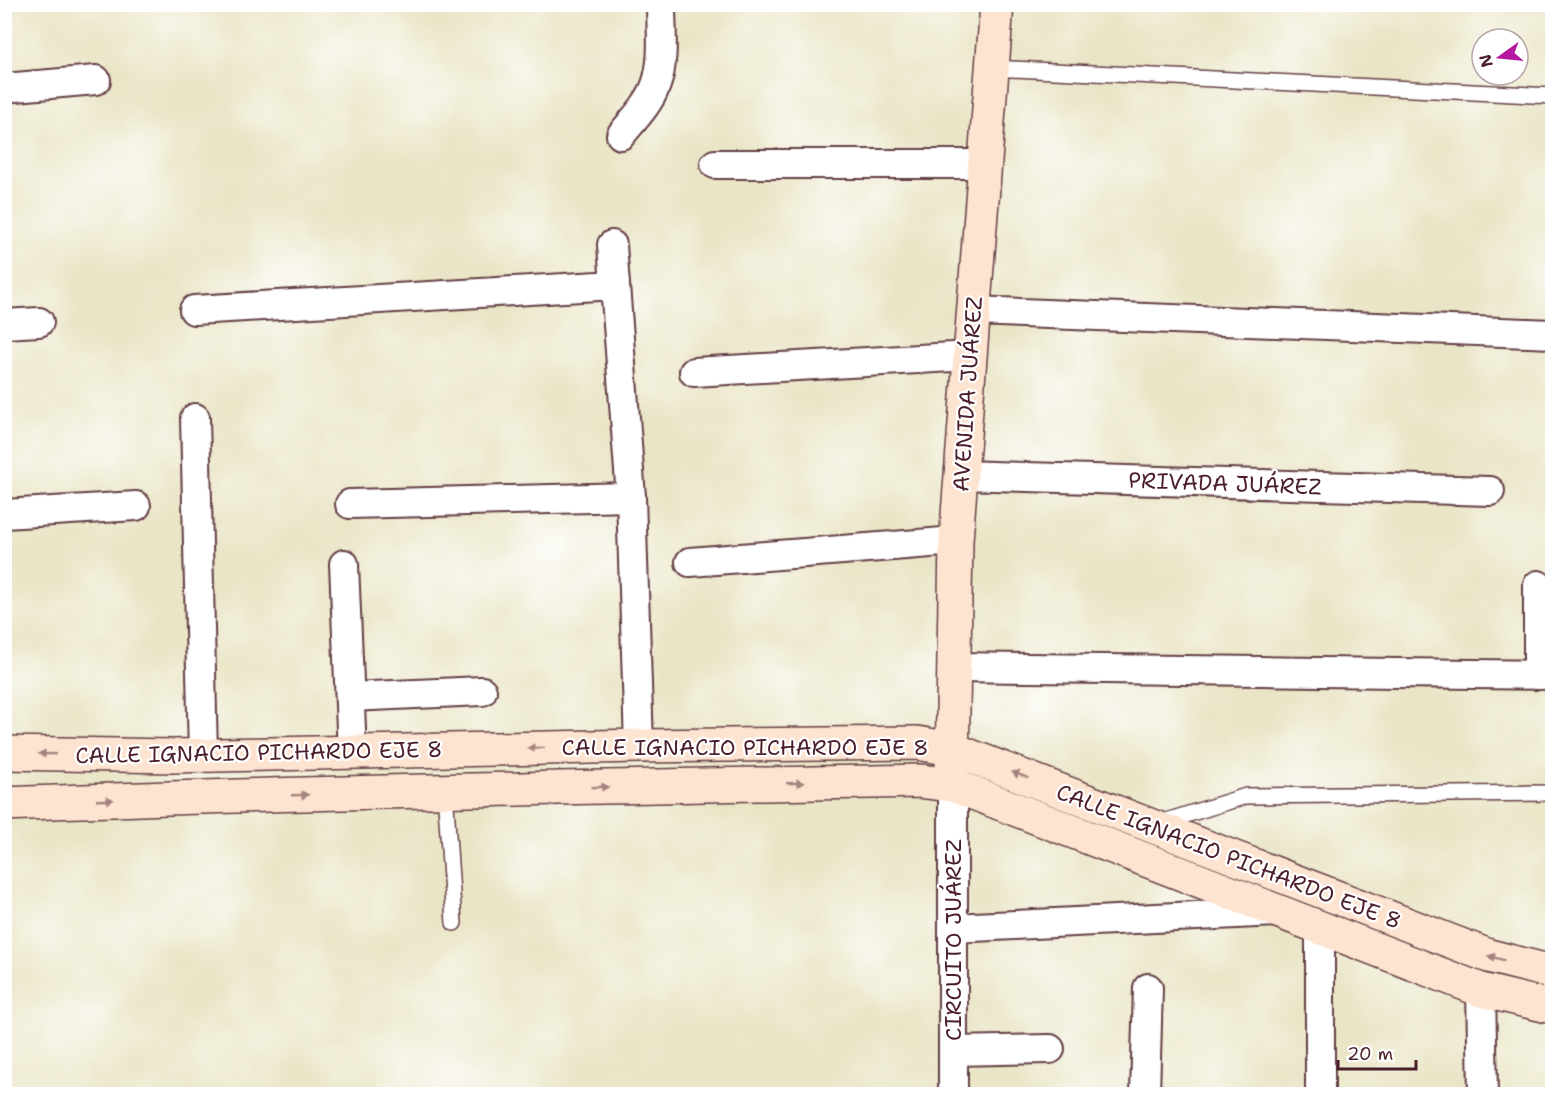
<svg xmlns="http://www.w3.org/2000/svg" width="1557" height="1099" viewBox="0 0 1557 1099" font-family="'Shantell Sans',sans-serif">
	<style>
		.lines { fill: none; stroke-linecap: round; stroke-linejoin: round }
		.lane-casing { stroke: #623d42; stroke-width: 18 }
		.street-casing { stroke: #623d42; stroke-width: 32 }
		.secondary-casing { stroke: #623d42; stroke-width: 36 }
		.lane { stroke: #fff; stroke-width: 15 }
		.street { stroke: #fff; stroke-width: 28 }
		.secondary { stroke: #fde4d0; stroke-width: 33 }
		.oneway { fill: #a4827e }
		.labels { text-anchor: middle; stroke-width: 4.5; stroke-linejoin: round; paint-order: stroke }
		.street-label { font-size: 22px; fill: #4a1f2b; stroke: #fff }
	</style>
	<rect width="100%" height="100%" fill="#fff"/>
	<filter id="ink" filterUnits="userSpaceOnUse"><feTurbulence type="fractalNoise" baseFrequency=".0167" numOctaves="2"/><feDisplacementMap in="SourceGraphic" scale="12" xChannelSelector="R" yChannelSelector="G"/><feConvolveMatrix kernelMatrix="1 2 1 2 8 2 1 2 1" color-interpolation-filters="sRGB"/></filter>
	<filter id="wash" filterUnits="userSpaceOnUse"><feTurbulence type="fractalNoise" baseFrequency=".008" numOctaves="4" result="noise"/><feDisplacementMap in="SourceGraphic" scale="24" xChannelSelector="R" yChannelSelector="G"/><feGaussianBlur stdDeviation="1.35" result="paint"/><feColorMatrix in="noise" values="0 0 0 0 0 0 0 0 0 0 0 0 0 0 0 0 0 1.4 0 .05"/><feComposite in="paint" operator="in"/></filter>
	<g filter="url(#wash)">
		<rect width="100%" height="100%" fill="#eae5c6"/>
	</g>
	<g filter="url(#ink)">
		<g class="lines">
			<!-- lane casing -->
			<g class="lane-casing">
				<g id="lane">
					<polyline points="992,68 1552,96"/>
					<polyline points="445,790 454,923"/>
					<polyline points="1157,824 1246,796 1552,793"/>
				</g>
			</g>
			<!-- street casing -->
			<g class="street-casing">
				<g id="street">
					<polyline points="4,88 96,80"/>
					<path d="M621,135C634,119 649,104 656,85C665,60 661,30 661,4"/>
					<polyline points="715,164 985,164"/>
					<polyline points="612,245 631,497 639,746"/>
					<polyline points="194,310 615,285"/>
					<polyline points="973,311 1552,334"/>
					<polyline points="4,324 39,322"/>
					<polyline points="694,372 970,356"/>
					<polyline points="195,418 203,755"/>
					<polyline points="961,475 1490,491"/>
					<polyline points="350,504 631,497"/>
					<polyline points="4,514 136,506"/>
					<polyline points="690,562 956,541"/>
					<polyline points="344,564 352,753"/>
					<polyline points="1538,585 1538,675"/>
					<polyline points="954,667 1552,675"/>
					<polyline points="350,697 482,691"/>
					<polyline points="953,785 953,1094"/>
					<polyline points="1320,927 1320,1094"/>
					<polyline points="953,928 1277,912"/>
					<polyline points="1481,990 1483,1094"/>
					<polyline points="953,1051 1050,1049"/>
					<polyline points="1145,1094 1148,988"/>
				</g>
			</g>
			<!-- secondary casing -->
			<g class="secondary-casing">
				<g id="secondary">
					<polyline points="4,753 173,756 639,746 917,743 952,749 1489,956 1552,972"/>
					<polyline points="952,769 956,541 997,4"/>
					<path d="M4,804C309,792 614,787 919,781L953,785L1481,990L1552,1007"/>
				</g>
			</g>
			<!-- lane -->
			<use href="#lane" class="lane"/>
			<!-- street -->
			<use href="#street" class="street"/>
			<!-- secondary -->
			<use href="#secondary" class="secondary"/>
		</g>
		<!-- one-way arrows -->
		<defs><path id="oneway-solid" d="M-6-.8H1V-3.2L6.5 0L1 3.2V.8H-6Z" transform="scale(1.5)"/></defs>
		<g class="oneway">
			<use href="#oneway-solid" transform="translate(536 748) rotate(179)"/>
			<use href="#oneway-solid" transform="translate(47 754) rotate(-179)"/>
			<use href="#oneway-solid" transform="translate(1020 775) rotate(-159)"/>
			<use href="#oneway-solid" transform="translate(795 783) rotate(-1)"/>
			<use href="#oneway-solid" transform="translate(600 787) rotate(-1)"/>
			<use href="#oneway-solid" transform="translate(300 795) rotate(-2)"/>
			<use href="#oneway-solid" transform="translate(105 800) rotate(-2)"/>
			<use href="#oneway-solid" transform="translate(1496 958) rotate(-165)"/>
		</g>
	</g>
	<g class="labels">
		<!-- street labels -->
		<g class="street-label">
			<text transform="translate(967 394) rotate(-86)" y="8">AVENIDA JUÁREZ</text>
			<text transform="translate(1225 483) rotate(2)" y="8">PRIVADA JUÁREZ</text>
			<text x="745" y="755">CALLE IGNACIO PICHARDO EJE 8</text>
			<text transform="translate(259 752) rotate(-1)" y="8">CALLE IGNACIO PICHARDO EJE 8</text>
			<text transform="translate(1229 856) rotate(21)" y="8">CALLE IGNACIO PICHARDO EJE 8</text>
			<text transform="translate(953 940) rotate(-90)" y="8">CIRCUITO JUÁREZ</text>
		</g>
	</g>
	<!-- margin -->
	<rect width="1557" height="1099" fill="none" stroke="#fff" stroke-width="24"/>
	<!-- north arrow -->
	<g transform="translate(1500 57) rotate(255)"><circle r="28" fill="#ffffff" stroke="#b7a5aa" stroke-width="1.5"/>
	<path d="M0-4.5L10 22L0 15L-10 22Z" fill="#b5179e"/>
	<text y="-9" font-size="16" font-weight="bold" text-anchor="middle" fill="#4a1f2b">N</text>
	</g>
	<!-- scale -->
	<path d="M1338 1060v9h78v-9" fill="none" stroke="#4a1f2b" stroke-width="3"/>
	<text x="1347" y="1060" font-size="18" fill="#4a1f2b" stroke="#ffffff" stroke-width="4.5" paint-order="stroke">20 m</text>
</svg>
